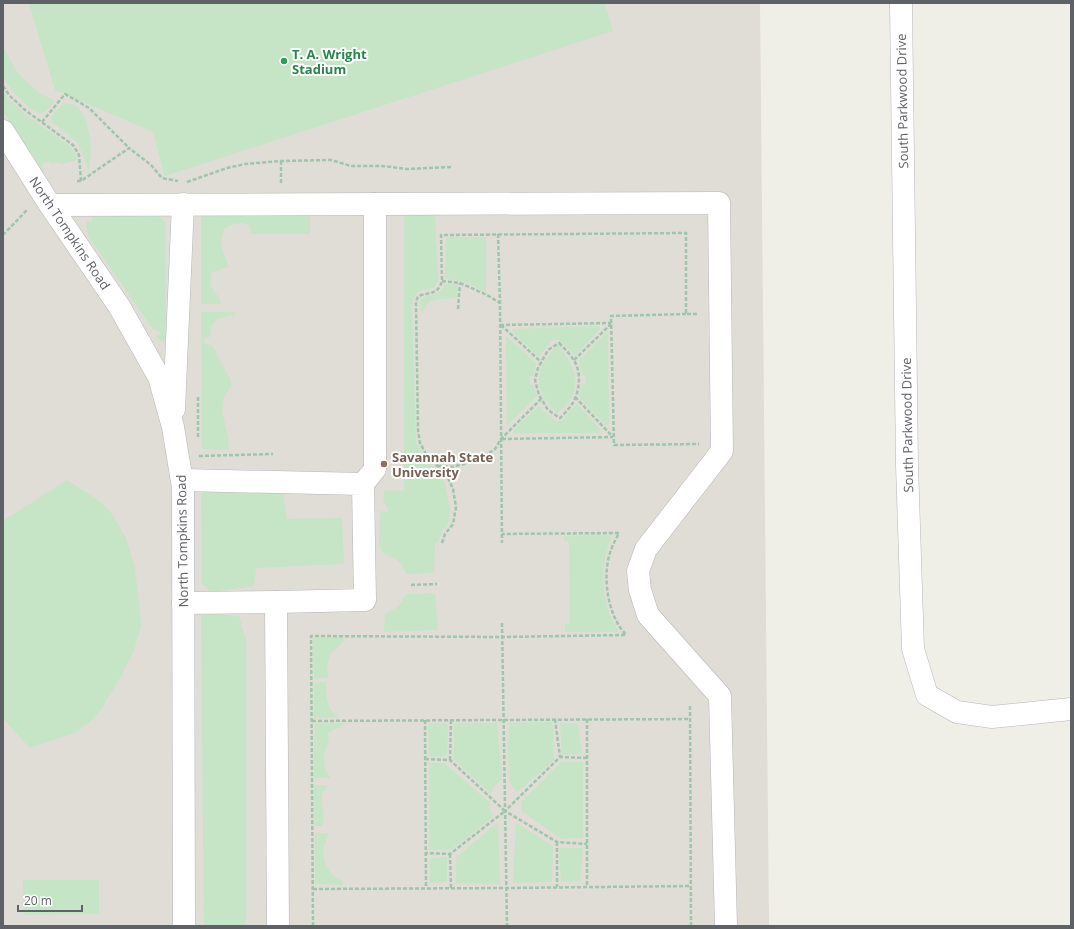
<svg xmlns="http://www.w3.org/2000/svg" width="1074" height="929" viewBox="0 0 1074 929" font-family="'Open Sans',sans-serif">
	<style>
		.education { fill: #dfddd5 }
		.green { fill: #c5e5c6 }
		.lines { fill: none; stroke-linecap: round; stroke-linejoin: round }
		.minor-casing { stroke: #b4b6ba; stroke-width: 23 }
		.path { stroke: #9ec6ab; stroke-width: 2.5; stroke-dasharray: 4 2; stroke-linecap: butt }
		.minor { stroke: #fff; stroke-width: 22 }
		.leisure-dot { fill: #2e9e5b; stroke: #fff; stroke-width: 1.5 }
		.education-dot { fill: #8d6e63; stroke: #fff; stroke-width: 1.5 }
		.labels { text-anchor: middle; stroke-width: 4; stroke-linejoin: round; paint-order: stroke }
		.leisure-label { font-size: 13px; font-weight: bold; fill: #27864d; stroke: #fff; text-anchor: start }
		.street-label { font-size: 13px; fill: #5e6166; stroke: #fff }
		.education-label { font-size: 13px; font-weight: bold; fill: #785e54; stroke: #fff; text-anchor: start }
	</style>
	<rect width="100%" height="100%" fill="#efeee7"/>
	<!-- education -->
	<polygon class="education" points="3,3 760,3 769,926 3,926"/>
	<!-- green -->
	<g class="green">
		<polygon points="29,3 605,3 613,31 165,176 153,132 55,90"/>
		<polygon points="3,47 18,73 39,93 55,101 46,111 40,114 31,109 14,93 3,77"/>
		<polygon points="3,91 8,99 27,116 70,146 76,155 77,160 61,164 57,162 53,164 47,161 42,164 44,173 3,111"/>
		<polygon points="69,103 78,107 86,119 91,145 89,172 78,143 51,121 51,117 62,105"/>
		<path d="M310,213V234H251L250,226C241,220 233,224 225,228C221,237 220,245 224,254C226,259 228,262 228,267L212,272C206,292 219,290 221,304H201V216L204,214Z"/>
		<path d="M435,213L438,279C436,292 428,287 420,291C416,293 414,298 412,302L416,443L423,455L404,454V214Z"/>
		<polygon points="154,214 160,216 165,223 166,339 163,341 160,340 157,337 161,334 159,331 153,329 89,237 86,227 87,221 90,223 92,221 93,215"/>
		<path d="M446,237H486V292C470,284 463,280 445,279Z"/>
		<path d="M445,284L458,285L457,298C448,299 433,297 426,305C424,308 423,311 421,314L420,300C430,292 439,299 445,284Z"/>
		<path d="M201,312H234L236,314L232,316L230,314C227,318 222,317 218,319C211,323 210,330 210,337L204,338L205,344L212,345L231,381V387L224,396L222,411L228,437L229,450L202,449Z"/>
		<polygon points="600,326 600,329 575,355 558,339 552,340 539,357 513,332 513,329"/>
		<polygon points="608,331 609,424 606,425 579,397 582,384 586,385 585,376 582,375 579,360"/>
		<polygon points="506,336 536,363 534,376 529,376 530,385 533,385 537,396 507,426"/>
		<path d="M558,345C577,367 585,394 557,413C546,404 536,387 540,371C542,363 552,351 558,345Z"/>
		<polygon points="577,404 601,430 599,433 514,433 514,430 539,406 555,421 562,421"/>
		<polygon points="404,457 425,460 437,470 445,483 450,509 449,522 442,531 438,543 435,543 434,573 406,574 401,564 397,560 383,553 379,545 380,511 388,512 388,508 384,502 383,495 386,490 404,491"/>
		<polygon points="67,480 99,501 110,511 126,538 135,569 140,611 141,626 134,650 120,678 101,709 90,722 77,732 30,748 3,718 3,521"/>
		<polygon points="208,491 283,492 287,519 342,518 344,564 256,568 254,586 212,592 202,584 201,494"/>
		<path d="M612,535C602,561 600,585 609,612C611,619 615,625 619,632H565V624L570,623L569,542L564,541V536Z"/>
		<path d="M435,593L438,630L384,632L385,614C396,608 401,606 406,594Z"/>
		<polygon points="209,614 239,616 246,640 246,926 204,926 201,616"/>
		<polygon points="343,637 344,641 330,654 327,665 328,678 314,679 313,638"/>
		<path d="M326,682C326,691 326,704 332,711C335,714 337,714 339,718H314V683Z"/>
		<polygon points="551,722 553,726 554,760 517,792 509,782 508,749 509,723"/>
		<path d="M345,723C340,729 333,728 328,733C330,744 325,746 324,755C323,764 326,771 330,778H314L315,724Z"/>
		<polygon points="430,723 446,723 448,725 447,755 445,756 430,757 429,754 428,725"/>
		<polygon points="456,723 497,723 502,779 493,788 491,794 454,759 454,725"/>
		<polygon points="560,723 578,724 582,754 562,755"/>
		<polygon points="561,762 583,762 583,838 562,839 521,811 521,802"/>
		<polygon points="430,763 444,763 489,802 490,811 494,816 452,849 429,850 429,767"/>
		<polygon points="314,785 329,785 322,793 322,803 324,820 322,826 315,826"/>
		<polygon points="498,822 500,884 456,883 456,858"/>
		<polygon points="516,823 553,846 552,882 513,883"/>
		<polygon points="315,833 329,833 323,849 324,860 329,871 334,876 342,881 343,885 315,884"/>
		<polygon points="559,848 583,848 580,881 561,882"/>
		<polygon points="447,857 447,882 430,883 430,858"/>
		<polygon points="23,880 99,880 99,914 24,915"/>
	</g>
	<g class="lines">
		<!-- minor casing -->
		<g class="minor-casing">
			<g id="minor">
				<polyline points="901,3 907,465 913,649 927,695 957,712 992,717 1071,709"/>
				<polyline points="3,131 50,205 119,306 159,377 173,427 183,488 184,926"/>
				<polyline points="50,205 719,203 722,451 646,549 638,571 640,590 648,615 720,696 726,926"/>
				<polyline points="174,409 183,204"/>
				<polyline points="182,480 363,484 365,600 276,602"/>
				<polyline points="363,484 375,469 375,204"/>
				<polyline points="183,603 276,602 278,926"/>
			</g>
		</g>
		<!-- path -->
		<g class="path">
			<polyline points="3,86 9,95 25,110 73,145 79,155 81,181"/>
			<polyline points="42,122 65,94 89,108 129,148"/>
			<polyline points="281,161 281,183"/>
			<polyline points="77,181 81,181 129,148 151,165 162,178 178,181"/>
			<polyline points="187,182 227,168 245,164 281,161 331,160 351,166 382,166 407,169 452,167"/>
			<polyline points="498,234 500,303 502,543"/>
			<polyline points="3,235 27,210"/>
			<polyline points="442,281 460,283 487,295 500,303"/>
			<polyline points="458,309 460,283"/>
			<polyline points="686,314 611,316 614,445 699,444"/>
			<polyline points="500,325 611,323"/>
			<polyline points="501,325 541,362"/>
			<path d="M559,343C564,348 569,353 573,359C582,371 580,392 572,404C569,409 564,414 560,418L548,410L539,395L535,380L538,368L548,350Z"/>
			<polyline points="574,360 611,324"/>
			<polyline points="198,397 198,438"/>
			<polyline points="575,397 613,437"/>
			<polyline points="502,439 613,437"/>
			<polyline points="199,456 273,454"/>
			<polyline points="438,466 452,467 464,464 485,456 495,449 501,439 541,399"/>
			<path d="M442,543L445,534L453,524L456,507L453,489L447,476L426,454L420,443L418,430L416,302L418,296C430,292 438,295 442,281L441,235L686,233V314H699"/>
			<polyline points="411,585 437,584"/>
			<polyline points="502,623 507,926"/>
			<polyline points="690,706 691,926"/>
			<polyline points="555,719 560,757"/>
			<polyline points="587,719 587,887"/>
			<polyline points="425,720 426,888"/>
			<polyline points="312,721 690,719"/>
			<polyline points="587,758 560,757 505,811 557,842 587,844"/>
			<polyline points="425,759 450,760 505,811 450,854 426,853"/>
			<polyline points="450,760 451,720"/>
			<polyline points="557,842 557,887"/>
			<polyline points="450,854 451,888"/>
			<polyline points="313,889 506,888 691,886"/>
			<path d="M313,926L311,636L502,637L626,635C623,631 619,627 617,622C606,602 603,571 611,550C613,544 616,539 619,533L502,534"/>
		</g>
		<!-- minor -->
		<use href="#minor" class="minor"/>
	</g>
	<!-- markers -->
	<circle class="leisure-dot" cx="284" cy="61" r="4"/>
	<circle class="education-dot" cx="384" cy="464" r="4"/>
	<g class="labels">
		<!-- leisure labels -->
		<g class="leisure-label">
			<text x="292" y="59">T. A. Wright<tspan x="292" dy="15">Stadium</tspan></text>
		</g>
		<!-- street labels -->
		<g class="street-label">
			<text transform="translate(902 101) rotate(-91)" y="5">South Parkwood Drive</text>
			<text transform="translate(70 233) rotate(56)" y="5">North Tompkins Road</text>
			<text transform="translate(907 425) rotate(-91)" y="5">South Parkwood Drive</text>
			<text transform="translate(182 541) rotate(-91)" y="5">North Tompkins Road</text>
		</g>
		<!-- education labels -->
		<g class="education-label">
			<text x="392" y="462">Savannah State<tspan x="392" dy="15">University</tspan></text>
		</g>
	</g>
	<!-- border -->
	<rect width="1074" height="929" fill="none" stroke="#5e6166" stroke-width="8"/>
	<!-- scale -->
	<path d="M18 905v6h64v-6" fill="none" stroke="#5e6166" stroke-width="2"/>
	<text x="24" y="905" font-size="12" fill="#5e6166" stroke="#ffffff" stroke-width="3" paint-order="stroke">20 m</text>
</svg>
